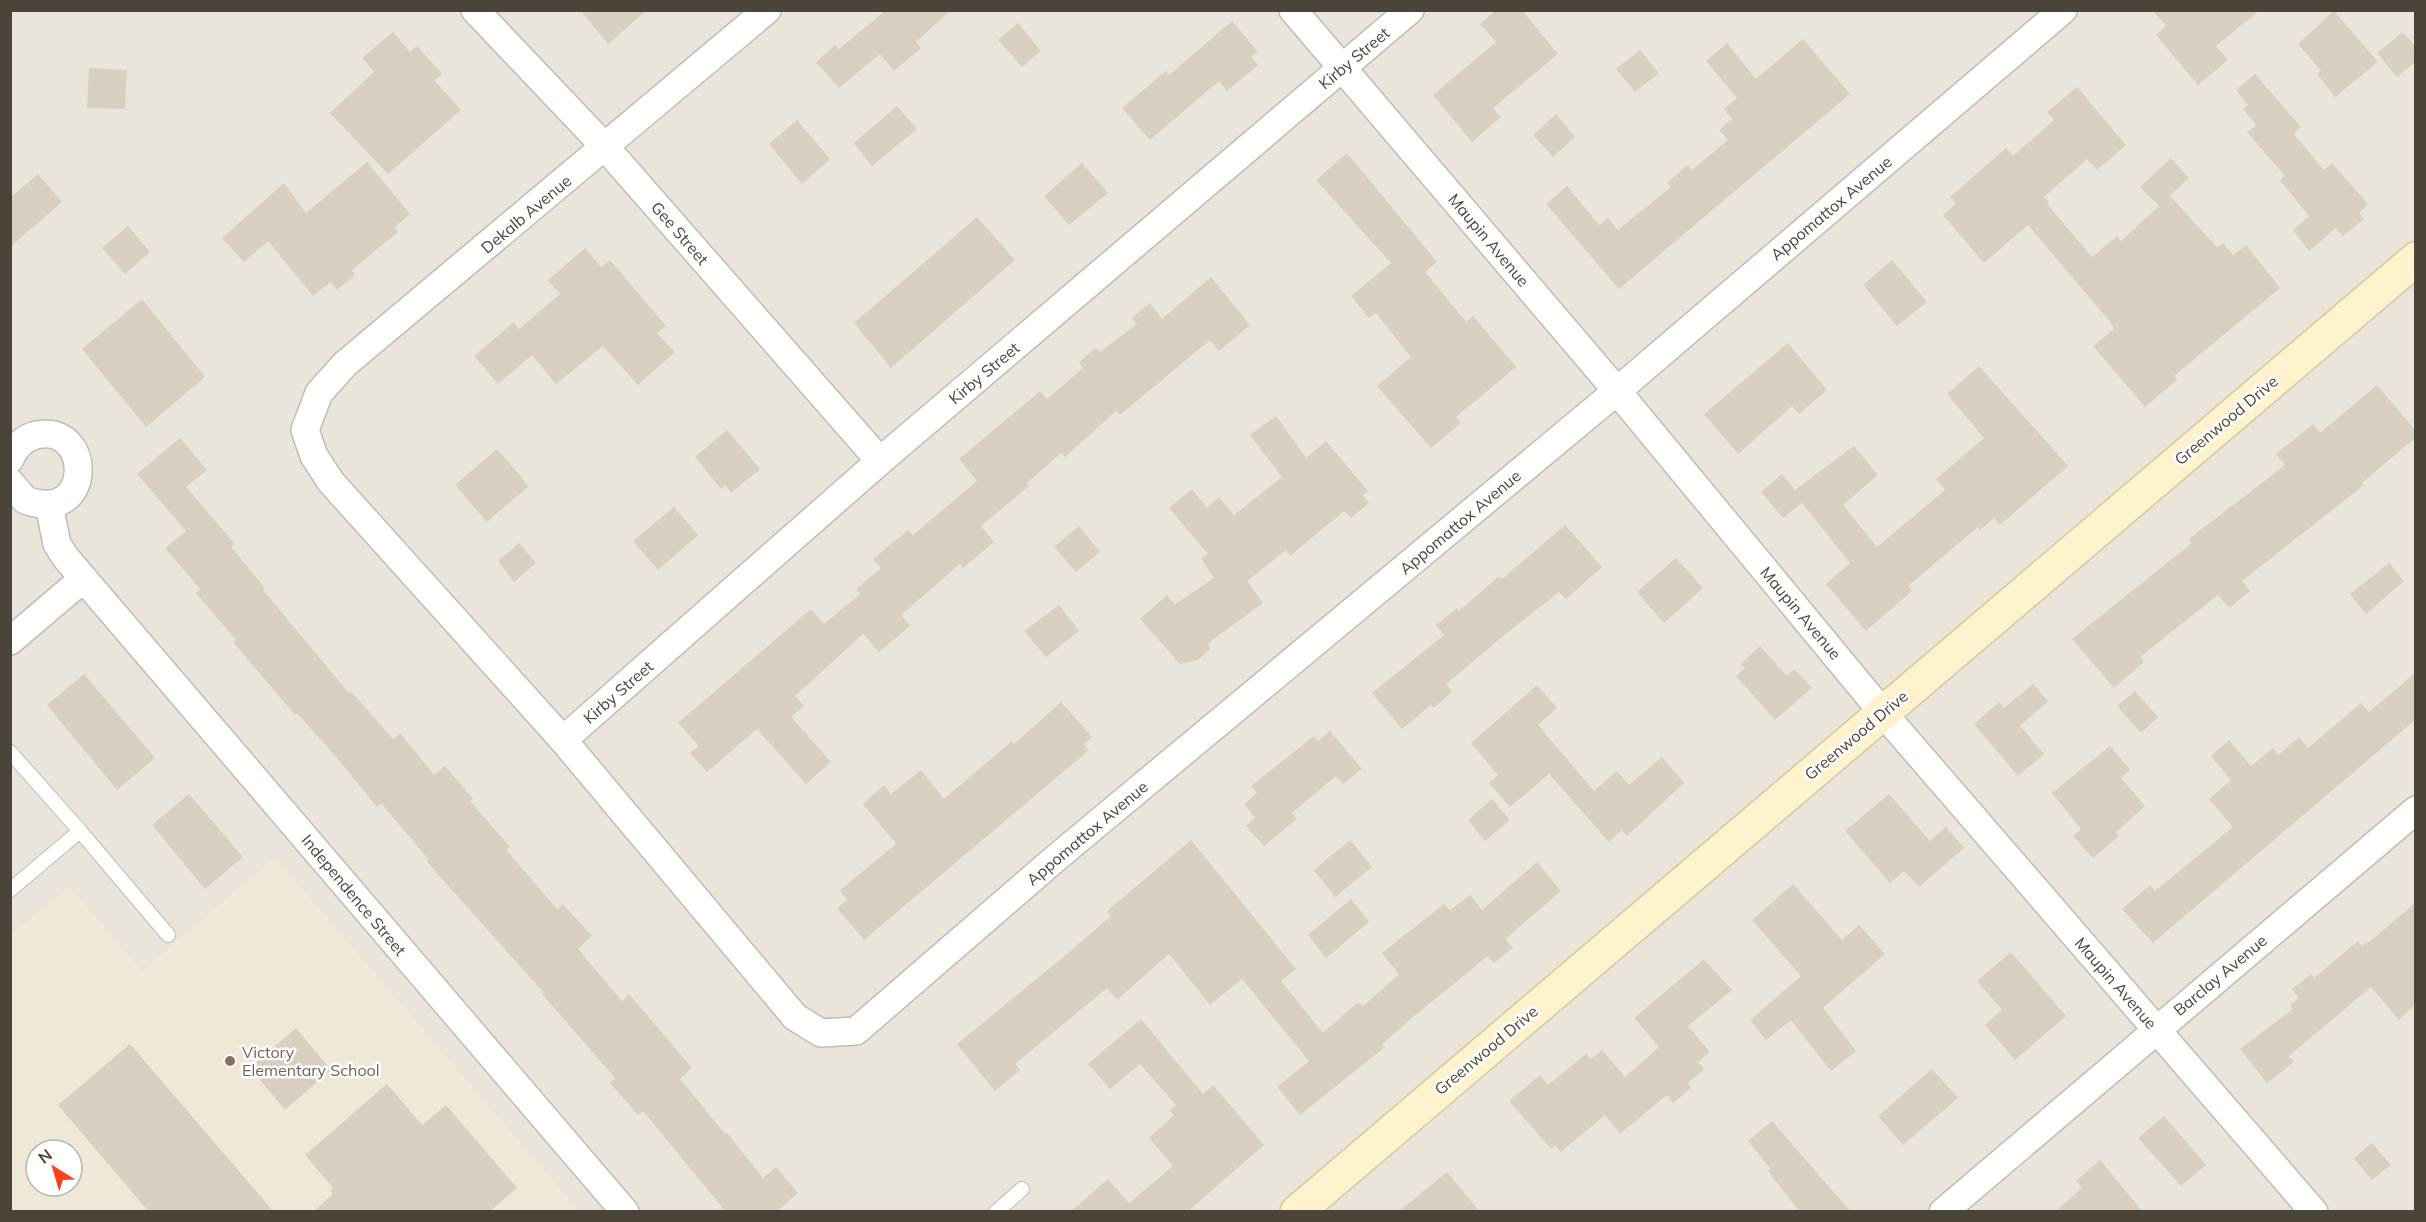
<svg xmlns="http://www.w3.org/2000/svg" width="2426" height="1222" viewBox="0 0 2426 1222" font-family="Mulish,sans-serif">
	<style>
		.residential { fill: #eae5da; fill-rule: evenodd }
		.education { fill: #efe8d6; fill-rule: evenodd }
		.building { fill: #d8cfc1 }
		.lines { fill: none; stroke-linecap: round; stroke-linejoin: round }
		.lane-casing { stroke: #c2bbae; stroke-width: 16 }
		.street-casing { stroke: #c2bbae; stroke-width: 30 }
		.secondary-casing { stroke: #d6c79b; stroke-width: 36 }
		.lane { stroke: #fff; stroke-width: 14 }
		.street { stroke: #fff; stroke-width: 27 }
		.secondary { stroke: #fff3cd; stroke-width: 33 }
		.education-dot { fill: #8d6e63; stroke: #fff; stroke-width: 2 }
		.labels { text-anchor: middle; stroke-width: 5; stroke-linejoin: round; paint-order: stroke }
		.street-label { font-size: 16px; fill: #4b4439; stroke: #fff }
		.education-label { font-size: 16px; fill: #785e54; stroke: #fff; text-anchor: start }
	</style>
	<rect width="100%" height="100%" fill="#f6f3ec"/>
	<!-- residential -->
	<path class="residential" d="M10,11H2415V1211H11ZM36,1150H72V1186H36Z"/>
	<!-- education -->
	<path class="education" d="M275,857L579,1211H11L10,936L69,886L142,971ZM36,1150H72V1186H36Z"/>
	<!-- building -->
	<g class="building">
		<polygon points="580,10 647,10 608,44"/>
		<polygon points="886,10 951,10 916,42 921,48 894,71 880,54 839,88 816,62 835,45 839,49"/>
		<polygon points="1496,10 1522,10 1558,54 1493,108 1501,117 1472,142 1433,95 1496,42 1480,24"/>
		<polygon points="2152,10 2260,10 2216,46 2228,60 2198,85 2156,35 2166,26"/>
		<polygon points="2334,11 2378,62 2335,97 2317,74 2321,71 2298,44"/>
		<polygon points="1232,21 1258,52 1251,57 1258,65 1227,91 1219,81 1150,140 1122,108 1166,71 1169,75"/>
		<polygon points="1018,23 1041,51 1022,67 998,40"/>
		<polygon points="393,32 410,52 417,46 442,74 434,80 461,110 388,174 330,113 374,72 362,58"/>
		<polygon points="2403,32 2415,46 2415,62 2397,77 2377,53"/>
		<polygon points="1803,39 1850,94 1619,289 1546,204 1567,186 1599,225 1608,218 1618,230 1671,187 1667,183 1687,165 1692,170 1728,140 1719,130 1732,119 1724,109 1737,98 1706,61 1727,43 1756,79"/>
		<polygon points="1640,50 1659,73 1635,92 1616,69"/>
		<polygon points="89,68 127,70 125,109 87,108"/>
		<polygon points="2255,74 2301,127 2294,134 2324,170 2332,163 2368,204 2359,213 2364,219 2343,236 2336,228 2309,251 2293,230 2309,216 2280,180 2285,176 2247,132 2256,125 2243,109 2248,105 2236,90"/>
		<polygon points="2077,87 2126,145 2097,170 2087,159 2044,197 2049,202 2047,204 2092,257 2117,236 2121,241 2170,196 2217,247 2223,243 2233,255 2246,245 2280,288 2174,376 2177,380 2145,407 2093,346 2114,329 2111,323 2028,225 1984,263 1943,215 1956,204 1950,197 2006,148 2013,156 2054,120 2047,112"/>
		<polygon points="897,106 917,129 872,166 854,143"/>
		<polygon points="1556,114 1575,137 1553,157 1533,135"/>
		<polygon points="797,120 830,159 802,184 769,144"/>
		<polygon points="1347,153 1437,262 1425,272 1466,322 1473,316 1516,367 1456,417 1461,423 1431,448 1377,386 1411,357 1376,313 1369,318 1351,296 1391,263 1316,180"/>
		<polygon points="2171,158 2189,178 2159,206 2140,187"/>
		<polygon points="367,162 410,214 395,227 398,232 352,270 355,275 337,290 331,282 313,296 268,241 244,262 222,238 284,183 306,213"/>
		<polygon points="1082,163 1108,193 1069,225 1044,196"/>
		<polygon points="38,174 62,202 10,247 10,198"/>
		<polygon points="977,217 1015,260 891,368 854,323"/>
		<polygon points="128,226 150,252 125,274 102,248"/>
		<polygon points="585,248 601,267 610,260 666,326 657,333 675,352 638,385 603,346 556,384 532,355 498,384 474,356 514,322 519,329 560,294 548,280"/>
		<polygon points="1892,260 1927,302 1897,326 1863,285"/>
		<polygon points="1211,277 1250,325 1219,351 1210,340 1120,415 1116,411 1065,457 1061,453 1027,483 1029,486 981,526 994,542 963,568 960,564 901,615 910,626 879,652 863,634 795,696 804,706 791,717 831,762 806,784 757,729 707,772 690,753 699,746 678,723 811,609 824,624 860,594 856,589 881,568 873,559 908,530 913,535 977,481 959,459 1040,391 1047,399 1083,368 1079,362 1096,348 1100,352 1137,324 1132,318 1150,303 1162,319"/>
		<polygon points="142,299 205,377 146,427 82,349"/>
		<polygon points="1788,343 1827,390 1799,414 1792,406 1738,454 1704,414"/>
		<polygon points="1979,366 2068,466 2000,525 1994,518 1980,530 1978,527 1908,586 1912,591 1866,631 1826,584 1850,563 1802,503 1783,518 1761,492 1782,474 1795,490 1854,446 1878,475 1843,505 1877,547 1945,490 1936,479 1984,438 1947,394"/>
		<polygon points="2377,385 2415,430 2415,438 2362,483 2364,485 2242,581 2250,591 2229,608 2218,595 2140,657 2144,662 2114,688 2072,639 2192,543 2189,539 2285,465 2276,454 2313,424 2320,433"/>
		<polygon points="1276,416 1306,458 1326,441 1368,491 1363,495 1369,503 1351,518 1344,511 1290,556 1286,550 1247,581 1263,603 1208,643 1210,649 1198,660 1180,664 1140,619 1167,595 1175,604 1214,578 1201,559 1208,554 1169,508 1192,489 1207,508 1219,497 1234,515 1282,477 1250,435"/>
		<polygon points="727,430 760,469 731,493 725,485 721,489 695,457"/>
		<polygon points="180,438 207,470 186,487 235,544 231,547 265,588 263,590 349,693 351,691 393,739 400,733 434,775 445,766 473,799 470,801 510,847 506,850 557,909 563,904 592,936 578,949 622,1001 629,994 692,1068 680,1079 725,1134 727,1133 763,1178 776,1167 798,1193 776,1212 726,1212 643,1111 638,1115 610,1083 615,1078 542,994 544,993 427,862 429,860 381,803 377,807 337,758 297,713 295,715 233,642 236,640 196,593 200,589 165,548 186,531 137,474"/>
		<polygon points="497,449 529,486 487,522 455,485"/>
		<polygon points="674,507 698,535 658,570 633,541"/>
		<polygon points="1565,525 1602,567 1566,599 1559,592 1507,633 1446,684 1452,692 1434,708 1431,705 1402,729 1372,693 1444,635 1436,625 1457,608 1459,611 1499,576 1502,579"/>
		<polygon points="1079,526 1100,552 1076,572 1054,547"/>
		<polygon points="519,543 536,563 514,582 498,561"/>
		<polygon points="1676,558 1703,588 1664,623 1637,592"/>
		<polygon points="2389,563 2404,581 2366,614 2350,594"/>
		<polygon points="1059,605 1079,631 1046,657 1024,631"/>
		<polygon points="1760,646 1787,676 1794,669 1812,688 1775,720 1736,676 1745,668 1741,664"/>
		<polygon points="2415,673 2415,720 2153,943 2122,909 2150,885 2155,891 2233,827 2209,799 2231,780 2211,756 2229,740 2251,766 2273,748 2278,755 2299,737 2308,748 2361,703 2369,712"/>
		<polygon points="84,674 155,758 117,790 47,705"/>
		<polygon points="2033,684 2048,701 2020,726 2044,754 2018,776 1974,724 1999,702 2004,708"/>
		<polygon points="1537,685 1557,708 1538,725 1594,791 1617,771 1629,785 1662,757 1684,783 1627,836 1622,830 1609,842 1549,774 1510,807 1489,783 1498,775 1471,743"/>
		<polygon points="2135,691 2158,717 2141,733 2117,706"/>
		<polygon points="1061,702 1092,737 1084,744 1089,750 864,940 837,908 847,900 840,890 896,844 863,804 884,785 891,794 921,770 944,799 1012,741 1014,744"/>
		<polygon points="1330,731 1362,769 1343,784 1336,776 1292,813 1297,819 1264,846 1246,826 1255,818 1244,804 1257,793 1251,786 1314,736 1318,741"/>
		<polygon points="2110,746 2130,770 2121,778 2145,806 2116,832 2119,836 2093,858 2073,836 2081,829 2052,793"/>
		<polygon points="189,794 243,857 205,889 152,825"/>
		<polygon points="1889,794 1930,841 1946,827 1964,848 1919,887 1904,871 1890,883 1845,831"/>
		<polygon points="1492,799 1510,820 1485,841 1468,820"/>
		<polygon points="1191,840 1296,969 1281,981 1323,1033 1358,1002 1363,1006 1399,974 1382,953 1444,904 1450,910 1470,895 1482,910 1537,862 1561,891 1505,939 1513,948 1494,963 1488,956 1407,1022 1382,1045 1385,1047 1300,1115 1277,1087 1309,1061 1242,979 1210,1005 1169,954 1117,1000 1107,988 1015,1064 1020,1070 995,1091 957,1044 1061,959 1111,916 1107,911"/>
		<polygon points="1350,840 1372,867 1335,897 1314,870"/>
		<polygon points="1793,884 1842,940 1859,925 1885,954 1823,1008 1856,1051 1831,1071 1791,1020 1766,1040 1750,1020 1801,976 1752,920"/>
		<polygon points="1351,899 1369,922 1326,958 1308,935"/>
		<polygon points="2415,903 2415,1005 2399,1020 2371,987 2289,1056 2294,1062 2267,1083 2240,1049 2293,1009 2290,1005 2299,998 2292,989 2311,974 2314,978 2358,941 2362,946 2375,937"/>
		<polygon points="2011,952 2066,1016 2015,1060 1985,1025 2002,1010 1977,981"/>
		<polygon points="1704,959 1732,990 1688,1026 1710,1052 1698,1062 1704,1069 1688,1083 1691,1088 1673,1103 1667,1095 1620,1134 1605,1115 1561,1152 1555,1145 1551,1149 1509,1101 1540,1075 1548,1085 1586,1054 1591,1059 1602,1050 1625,1077 1659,1047 1634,1018"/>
		<polygon points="1141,1019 1203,1094 1213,1085 1264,1145 1187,1212 1070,1212 1108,1179 1129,1203 1173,1166 1149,1138 1174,1115 1170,1110 1176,1105 1140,1064 1110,1089 1088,1064"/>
		<polygon points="296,1028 331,1070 285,1110 250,1068"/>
		<polygon points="130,1044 274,1212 149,1212 58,1105"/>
		<polygon points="1932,1069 1958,1098 1903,1145 1878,1116"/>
		<polygon points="387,1084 422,1125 446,1105 517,1188 489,1212 313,1212 333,1194 330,1191 333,1188 305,1155"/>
		<polygon points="2164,1116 2206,1165 2181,1186 2138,1138"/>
		<polygon points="1772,1121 1851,1212 1800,1212 1768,1171 1771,1169 1748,1141"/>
		<polygon points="2372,1143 2391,1165 2372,1180 2354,1158"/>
		<polygon points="2100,1160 2143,1212 2055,1212 2082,1188 2076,1181"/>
		<polygon points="1447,1172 1480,1212 1398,1212"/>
	</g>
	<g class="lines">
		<!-- lane casing -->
		<g class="lane-casing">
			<g id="lane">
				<polyline points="10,752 80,831 10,890"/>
				<polyline points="80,831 168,935"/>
				<polyline points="996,1212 1022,1189"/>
			</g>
		</g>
		<!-- street casing -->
		<g class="street-casing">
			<g id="street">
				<polyline points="475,10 606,148 880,461"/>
				<polyline points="767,10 345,364 319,393 305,430 314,456 331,482 563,740 795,1017 821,1033 856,1031 1056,858 1617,391 2063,10"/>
				<polyline points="1293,10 1617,391 1883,713 2314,1212"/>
				<path d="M10,459C15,447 24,438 36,435C93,422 95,526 25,500L10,482"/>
				<polyline points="49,505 57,544 66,558 625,1212"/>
				<polyline points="10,641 83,579"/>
				<polyline points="563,740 880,461 1410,10"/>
				<polyline points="1943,1212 2416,810"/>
			</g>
		</g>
		<!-- secondary casing -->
		<g class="secondary-casing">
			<polyline id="secondary" points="1297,1212 2416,259"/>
		</g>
		<!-- lane -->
		<use href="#lane" class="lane"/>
		<!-- street -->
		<use href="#street" class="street"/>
		<!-- secondary -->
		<use href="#secondary" class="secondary"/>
	</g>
	<!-- markers -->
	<circle class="education-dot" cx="230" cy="1061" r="6"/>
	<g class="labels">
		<!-- street labels -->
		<g class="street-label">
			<text transform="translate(1354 58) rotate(-40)" y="6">Kirby Street</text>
			<text transform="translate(1831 208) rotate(-40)" y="6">Appomattox Avenue</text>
			<text transform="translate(526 214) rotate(-40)" y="6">Dekalb Avenue</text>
			<text transform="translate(680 233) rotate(49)" y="6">Gee Street</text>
			<text transform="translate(1489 240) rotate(50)" y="6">Maupin Avenue</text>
			<text transform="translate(984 373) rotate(-40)" y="6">Kirby Street</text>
			<text transform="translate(2226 420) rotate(-40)" y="6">Greenwood Drive</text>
			<text transform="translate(1460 522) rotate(-40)" y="6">Appomattox Avenue</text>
			<text transform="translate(1801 613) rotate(50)" y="6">Maupin Avenue</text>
			<text transform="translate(618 692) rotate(-41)" y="6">Kirby Street</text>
			<text transform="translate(1856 735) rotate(-40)" y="6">Greenwood Drive</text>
			<text transform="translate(1087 833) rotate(-40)" y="6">Appomattox Avenue</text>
			<text transform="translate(354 895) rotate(50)" y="6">Independence Street</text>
			<text transform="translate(2220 975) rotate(-40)" y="6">Barclay Avenue</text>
			<text transform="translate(2116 983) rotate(49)" y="6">Maupin Avenue</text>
			<text transform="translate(1486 1050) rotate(-40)" y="6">Greenwood Drive</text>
		</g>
		<!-- education labels -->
		<g class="education-label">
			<text x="242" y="1058">Victory<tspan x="242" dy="18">Elementary School</tspan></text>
		</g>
	</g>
	<!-- border -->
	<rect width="2426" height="1222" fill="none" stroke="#4b4439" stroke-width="24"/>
	<!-- north arrow -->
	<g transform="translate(54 1168) rotate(323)"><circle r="28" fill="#ffffff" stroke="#b7b4b0" stroke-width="1.5"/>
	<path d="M0-4.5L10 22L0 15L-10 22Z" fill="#fc3f1d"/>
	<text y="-9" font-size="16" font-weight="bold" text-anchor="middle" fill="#4b4439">N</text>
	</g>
</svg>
